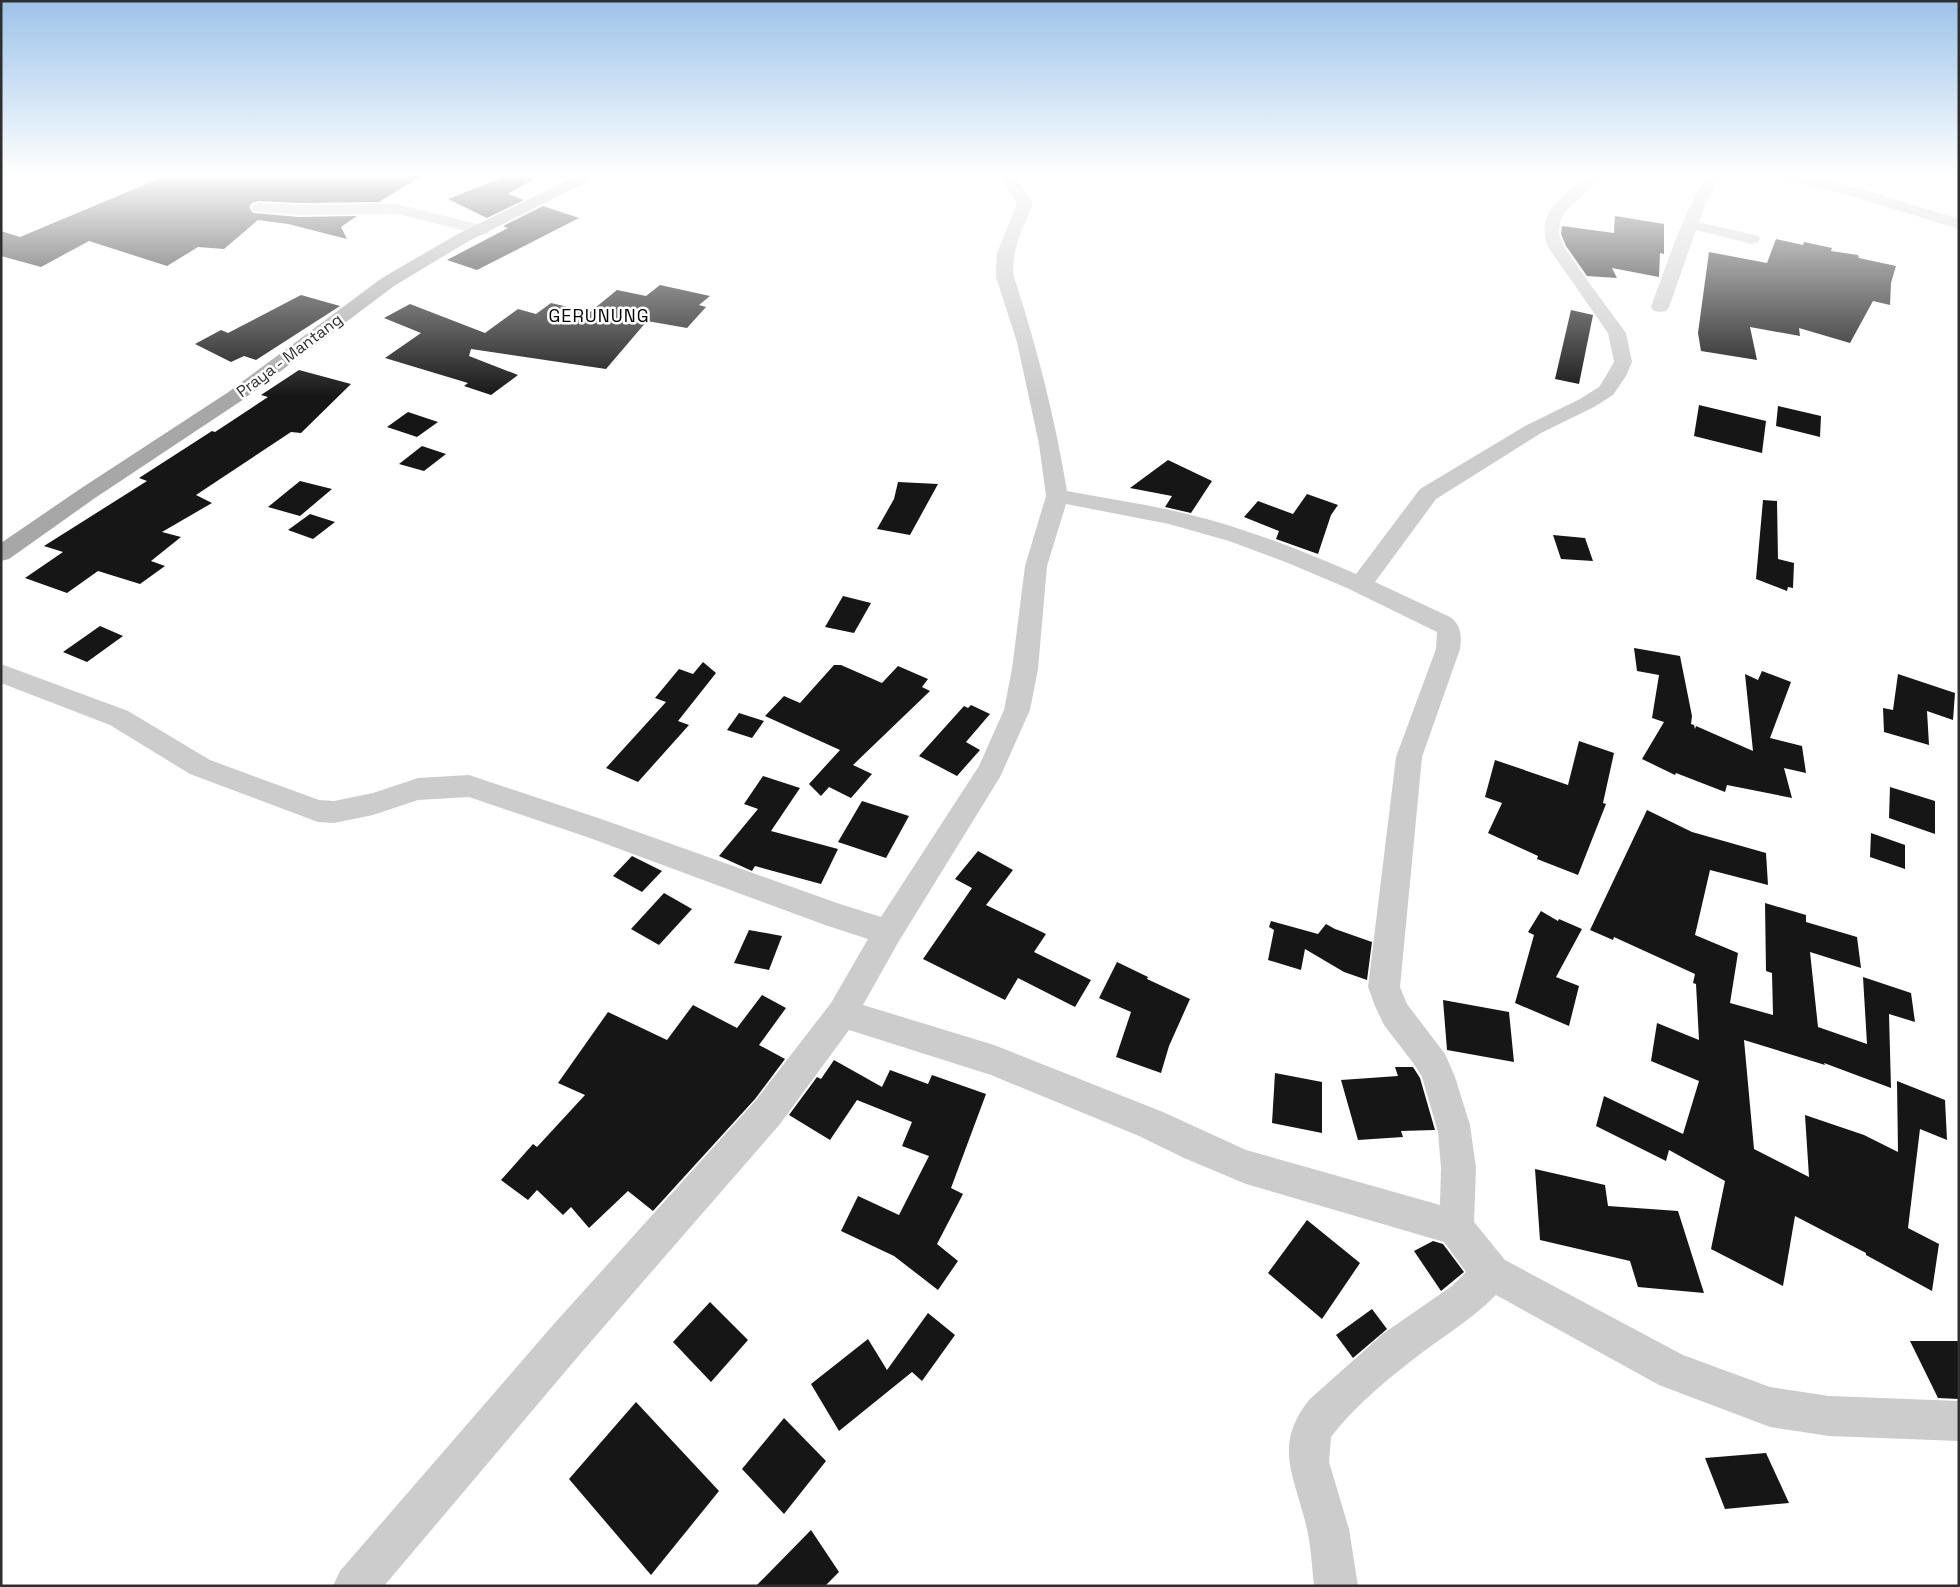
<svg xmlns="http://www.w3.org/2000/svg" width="1960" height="1587" viewBox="0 0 1960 1587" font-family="'Space Grotesk',sans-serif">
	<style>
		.building { fill: #161616 }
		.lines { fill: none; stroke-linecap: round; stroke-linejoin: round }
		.minor { fill: #ccc; fill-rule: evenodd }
		.tertiary { fill: #ccc; fill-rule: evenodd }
		.primary { fill: #a7a7a7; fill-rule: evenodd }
		.labels { text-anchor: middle; stroke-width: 5; stroke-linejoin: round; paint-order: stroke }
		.far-street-label { font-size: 16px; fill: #2f2f2f; stroke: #fff }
		.far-quarter-label { font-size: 18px; letter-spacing: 1px; fill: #000; stroke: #fff }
	</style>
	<rect width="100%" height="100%" fill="#fff"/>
	<!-- building -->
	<g class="building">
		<polygon points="168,175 423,175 379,202 299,203 259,201 252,203 249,207 253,213 299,217 357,216 341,227 347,239 288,224 258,220 224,249 198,247 167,266 89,241 41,267 1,256 1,231 20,237"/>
		<polygon points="509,175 532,175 534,179 508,194 524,200 487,218 448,199"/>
		<polygon points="543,206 579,218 477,270 447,260 508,228 503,226"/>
		<polygon points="1615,216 1664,224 1664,254 1660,253 1659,277 1612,268 1617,278 1587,276 1566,246 1561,234 1562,226 1614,233"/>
		<polygon points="1776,239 1803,245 1804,242 1832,248 1831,251 1858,255 1859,258 1896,266 1891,283 1890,305 1873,301 1850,343 1799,328 1800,336 1750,327 1757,360 1701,351 1698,333 1709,252 1767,263"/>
		<polygon points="660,285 710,296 699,305 706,307 687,328 647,321 606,369 471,349 469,356 518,375 491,395 464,386 468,383 385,358 421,333 384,318 410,304 485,333 518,309 536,314 551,303 590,312 617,290 646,296"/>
		<polygon points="301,295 340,306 256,360 244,356 231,362 195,344 221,330 228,333"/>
		<polygon points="1571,310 1593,315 1579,384 1555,379"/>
		<polygon points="299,370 351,384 301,433 291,432 196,495 212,503 162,532 181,537 151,561 165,566 140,584 98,571 67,593 25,578 63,552 44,546 147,481 139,478 212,431 215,432 268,397 261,395"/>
		<polygon points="1699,405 1766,421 1762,453 1694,436"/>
		<polygon points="1778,406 1821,416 1820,437 1776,426"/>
		<polygon points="408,412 438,422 417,437 387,427"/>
		<polygon points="422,446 446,454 424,471 399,464"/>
		<polygon points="1168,460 1212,481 1191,513 1165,507 1172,496 1130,488"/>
		<polygon points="300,481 332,489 300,516 268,507"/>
		<polygon points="898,482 938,484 910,535 877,529 894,499"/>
		<polygon points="1307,494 1338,505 1331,515 1318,554 1276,539 1279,531 1244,517 1258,501 1293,514"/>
		<polygon points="1763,500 1777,501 1778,559 1794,563 1793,588 1788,587 1787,591 1756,579"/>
		<polygon points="310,514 335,522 313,539 288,530"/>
		<polygon points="1553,535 1585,538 1593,561 1561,559"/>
		<polygon points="843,596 871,603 854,633 825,627"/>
		<polygon points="100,626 123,636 87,662 63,652"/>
		<polygon points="1634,648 1680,656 1692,716 1691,724 1694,725 1695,729 1696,726 1753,751 1745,674 1758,680 1762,671 1791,682 1770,738 1802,746 1806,773 1784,768 1792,798 1727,785 1725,792 1676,773 1675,775 1642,759 1664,722 1652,718 1659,675 1637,671"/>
		<polygon points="703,662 716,673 678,721 689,725 638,782 606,768 666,702 655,698 679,669 693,674"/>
		<polygon points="834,665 841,665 882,683 898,666 928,679 922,687 930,691 853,765 872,774 851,798 829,787 821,796 809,784 840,750 765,716 784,696 800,703"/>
		<polygon points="1898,674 1955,693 1953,720 1927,711 1929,745 1884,732 1883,708 1893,710"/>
		<polygon points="971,705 990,714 966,742 980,750 957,776 919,756 964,706 968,708"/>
		<polygon points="739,713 764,721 752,738 727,730"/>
		<polygon points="1579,741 1614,753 1603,803 1606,804 1578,875 1537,859 1538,856 1488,833 1502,803 1485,797 1495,760 1568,785"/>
		<polygon points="763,776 800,788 771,831 838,849 821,884 755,866 752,871 719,856 758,809 744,804"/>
		<polygon points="1890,787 1935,801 1935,834 1889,818"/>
		<polygon points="862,801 909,816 886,858 838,842"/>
		<polygon points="1647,810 1692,832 1766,853 1768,885 1710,870 1695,935 1738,953 1730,1003 1773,1015 1772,973 1766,971 1765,903 1806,915 1806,922 1857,937 1861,968 1810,952 1818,1027 1867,1044 1863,977 1911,993 1915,1022 1889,1014 1891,1088 1824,1063 1825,1065 1744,1040 1754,1149 1809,1177 1805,1115 1864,1135 1898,1152 1897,1081 1945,1100 1947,1140 1920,1129 1908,1228 1939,1244 1932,1291 1866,1255 1866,1253 1795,1216 1783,1286 1711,1249 1725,1181 1669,1150 1666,1161 1596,1126 1604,1096 1683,1134 1699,1081 1651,1061 1657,1023 1699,1040 1696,984 1693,983 1695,974 1614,937 1613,940 1590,930"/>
		<polygon points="1871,833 1905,845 1905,869 1870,857"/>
		<polygon points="978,851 1013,870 986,905 1046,934 1034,952 1091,980 1075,1007 1018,978 1005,1000 923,959 972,888 955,879"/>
		<polygon points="632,856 662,871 642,892 613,876"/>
		<polygon points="664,893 692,909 659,945 631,929"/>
		<polygon points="1541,911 1558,921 1559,919 1582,929 1556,977 1579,986 1569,1026 1515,1003 1534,935 1528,932"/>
		<polygon points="1271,921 1318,934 1326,924 1335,929 1372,942 1367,980 1344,972 1305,949 1301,970 1268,960 1274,930 1269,927"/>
		<polygon points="749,930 782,936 769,970 734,963"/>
		<polygon points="1117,962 1148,977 1147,979 1190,999 1169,1046 1161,1073 1116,1057 1131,1012 1099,998"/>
		<polygon points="762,995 786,1008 759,1045 785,1059 755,1099 653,1211 628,1191 589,1228 571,1207 563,1215 537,1190 528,1200 501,1180 533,1144 537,1147 585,1095 558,1083 608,1012 667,1040 693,1005 737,1028"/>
		<polygon points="1443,1000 1509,1012 1514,1062 1447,1050"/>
		<polygon points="834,1060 882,1087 890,1070 928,1084 932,1075 986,1094 951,1188 963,1194 937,1244 958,1261 938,1290 894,1256 841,1231 858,1196 899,1215 929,1156 902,1146 912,1122 857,1100 830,1140 789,1115 817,1077 821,1079"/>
		<polygon points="1395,1067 1413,1067 1420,1078 1435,1130 1401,1131 1403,1137 1358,1140 1341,1080 1398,1076"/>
		<polygon points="1275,1073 1322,1082 1322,1133 1272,1123"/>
		<polygon points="1535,1169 1605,1185 1608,1206 1678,1211 1704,1293 1638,1287 1630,1261 1540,1240"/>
		<polygon points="1307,1220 1360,1263 1322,1319 1268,1273"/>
		<polygon points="1433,1241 1443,1244 1464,1272 1441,1291 1414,1251"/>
		<polygon points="710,1302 748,1340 711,1382 673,1342"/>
		<polygon points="1372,1309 1387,1329 1353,1358 1336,1335"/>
		<polygon points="928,1313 955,1335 922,1381 912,1372 839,1431 811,1384 868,1339 887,1370"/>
		<polygon points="1910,1341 1959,1341 1959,1399 1938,1398"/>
		<polygon points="636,1402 719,1491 651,1575 569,1479"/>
		<polygon points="784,1418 826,1461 784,1514 742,1469"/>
		<polygon points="1766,1453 1789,1503 1725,1509 1705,1458"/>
		<polygon points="811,1530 839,1572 825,1586 756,1586"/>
	</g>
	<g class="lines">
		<!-- minor -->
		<g class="minor">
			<path d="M1003,175H1018V181L1033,204C1023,228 1010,251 1014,277C1037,347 1055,418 1067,491C1107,499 1147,504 1187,514C1245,528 1301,550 1356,574L1420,489L1527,425L1580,399L1599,387L1606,376L1614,362L1608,333L1548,247C1534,211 1565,195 1589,175H1605L1565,212L1560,221L1559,234L1564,247L1587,280L1626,333L1632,362L1626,376L1613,395L1594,407L1541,433L1436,499L1375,582L1450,617C1461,625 1462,636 1460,649L1422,757L1400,987L1407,1004L1445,1054L1455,1077L1470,1125L1476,1168L1474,1222L1505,1260L1683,1355L1770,1387L1829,1396L1959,1401V1441L1829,1436L1770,1427L1659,1385L1496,1295C1470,1321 1439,1339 1411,1361C1383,1383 1353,1408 1331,1437L1329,1462L1349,1529L1358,1586H1314C1312,1567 1311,1547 1307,1529C1296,1478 1271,1446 1310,1399L1384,1333L1452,1286L1466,1272L1444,1242L1246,1184L1184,1158L1139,1136L991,1075L849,1030L780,1124L581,1353L384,1586H333L340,1571L553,1325L756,1100L831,1003L868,939L825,925L587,837L469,797L418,800L373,815L334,823L318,822L190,774L110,725L1,683V664L128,711L210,760L319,800L334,801L373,793L418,778L469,775L607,821L837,903L881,917L979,766L1004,710L1012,669L1025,566L1046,496L1039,444L1017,342L996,277V268L997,253L1017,204L1003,181L1001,177ZM1066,504L1169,524L1229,541L1288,563L1347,588L1437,632L1436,649L1396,757L1368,987L1375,1006L1384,1025L1414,1064L1422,1077L1438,1132L1441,1168L1440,1205L1246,1150L1163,1112L994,1045L863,1005L899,941L1000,777L1030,710L1038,669L1047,566Z"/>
			<path d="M1707,175H1722L1705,205L1699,222L1758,236L1760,239L1758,242L1752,244L1696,230L1669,307L1666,311L1660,312L1654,311L1651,307C1668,261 1682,216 1707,175Z"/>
			<polygon points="259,203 299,205 397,204 488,227 490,230 488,233 482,235 397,214 299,215 253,211 251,208 253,205"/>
		</g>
		<!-- tertiary -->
		<polygon class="tertiary" points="1773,175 1799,175 1855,187 1959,219 1959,229 1851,196 1776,178"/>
		<!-- primary -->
		<polygon class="primary" points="578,175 597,175 594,178 467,242 394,286 241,401 95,498 9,559 1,561 1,543 80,489 227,393 382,278 456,235"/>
	</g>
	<!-- sky -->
	<linearGradient id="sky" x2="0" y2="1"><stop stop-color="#9dc3e8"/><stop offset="0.44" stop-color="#fff"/><stop offset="1" stop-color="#fff" stop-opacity="0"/></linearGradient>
	<rect width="1960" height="397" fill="url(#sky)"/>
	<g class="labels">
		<!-- far-street labels -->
		<g class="far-street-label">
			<text transform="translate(289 355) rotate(-37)" y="6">Praya - Mantang</text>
		</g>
		<!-- far-quarter labels -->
		<g class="far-quarter-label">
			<text x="599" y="322">GERUNUNG</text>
		</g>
	</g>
	<!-- border -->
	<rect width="1960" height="1587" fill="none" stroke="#2f2f2f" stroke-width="5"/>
</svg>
